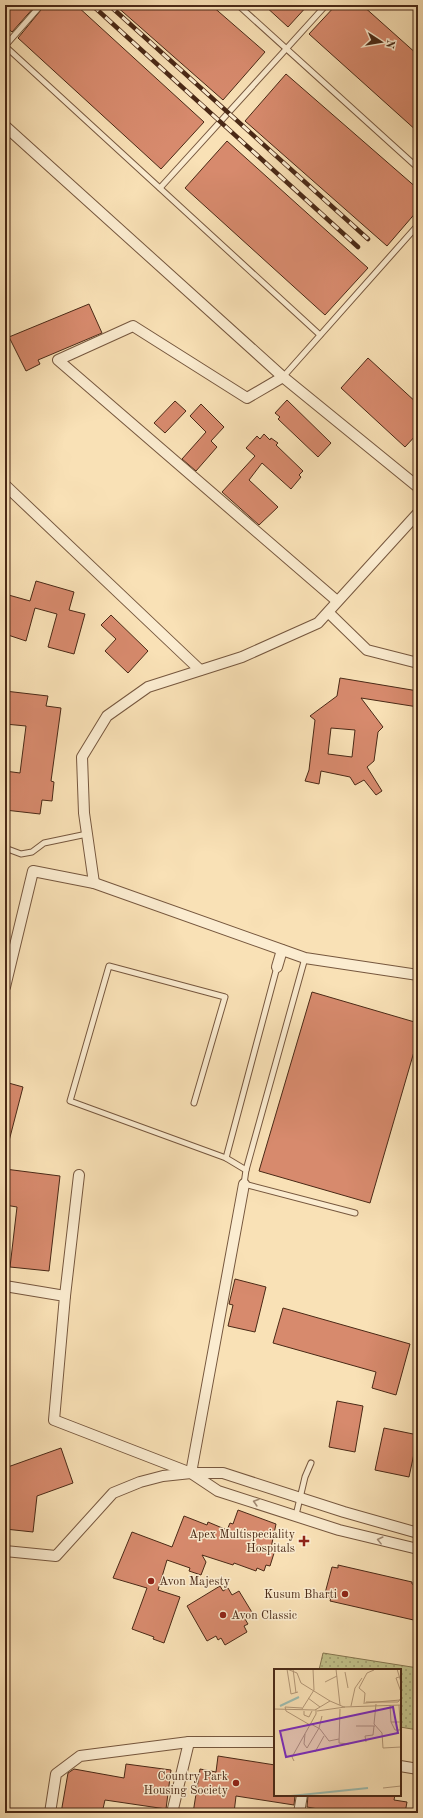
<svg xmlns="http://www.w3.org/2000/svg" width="423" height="1818" viewBox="0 0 423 1818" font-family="'Old Standard TT',serif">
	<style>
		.park { fill: url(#park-dots); stroke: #867650 }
		.building { fill: #d78a6d; stroke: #4a2916; fill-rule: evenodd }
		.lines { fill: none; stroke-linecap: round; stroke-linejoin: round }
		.service-casing { stroke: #76573e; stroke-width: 7 }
		.minor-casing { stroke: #76573e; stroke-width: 12 }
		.service { stroke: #fbecd0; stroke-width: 5 }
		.minor { stroke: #fbecd0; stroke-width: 10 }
		.rail-casing { stroke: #4a2916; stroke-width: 4.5 }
		.rail { stroke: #fbecd0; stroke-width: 3; stroke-dasharray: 9; stroke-linecap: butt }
		.oneway { stroke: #a28a73 }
		.poi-dot { fill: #8f2418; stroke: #fbecd0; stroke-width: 1.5 }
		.labels { text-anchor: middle; stroke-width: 3; stroke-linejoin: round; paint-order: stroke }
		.poi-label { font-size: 12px; fill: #4a2916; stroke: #fbecd0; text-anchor: end }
		.inset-river { fill: none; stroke: #9ebdb1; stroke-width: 2 }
		.inset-road { fill: none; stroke: #b39776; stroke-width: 1 }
		.view { fill: #7b2cbf; fill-opacity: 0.15; stroke: #7b2cbf; stroke-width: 2 }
		.inset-edge { fill: none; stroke: #4a2916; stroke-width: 2 }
	</style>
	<defs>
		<pattern id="park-dots" width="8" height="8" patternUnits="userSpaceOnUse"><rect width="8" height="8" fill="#c2c28b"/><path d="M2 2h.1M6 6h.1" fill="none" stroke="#a09e71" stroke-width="1.8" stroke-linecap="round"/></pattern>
	</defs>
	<rect width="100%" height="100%" fill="#f9e1b6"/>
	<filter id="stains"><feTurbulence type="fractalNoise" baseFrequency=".005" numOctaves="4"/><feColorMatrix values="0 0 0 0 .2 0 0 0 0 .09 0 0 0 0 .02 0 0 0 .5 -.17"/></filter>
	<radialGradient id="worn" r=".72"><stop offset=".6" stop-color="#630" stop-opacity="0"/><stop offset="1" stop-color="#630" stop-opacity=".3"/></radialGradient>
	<!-- park -->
	<polygon class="park" points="323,1653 418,1668 418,1730 400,1727 400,1670 319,1670"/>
	<!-- building -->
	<g class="building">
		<polygon points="5,5 36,5 12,32 5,26"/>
		<polygon points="45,5 76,5 204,122 161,169 18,38"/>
		<polygon points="115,5 211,5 265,52 223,100"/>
		<polygon points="264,5 308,5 288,27"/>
		<polygon points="336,5 362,5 418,55 418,132 309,34"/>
		<polygon points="286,74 418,189 418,210 387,246 245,121"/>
		<polygon points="227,141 368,268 325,315 185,188"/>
		<polygon points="89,304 102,333 38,360 40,364 26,371 9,337"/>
		<polygon points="368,358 418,404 418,433 405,447 341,388"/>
		<polygon points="287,400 331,443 318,457 278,419 280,417 275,413"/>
		<polygon points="175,401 186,411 165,433 154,423"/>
		<polygon points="201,404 224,427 211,441 217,447 196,471 182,459 206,432 190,416"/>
		<polygon points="264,434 270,440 271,438 278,443 276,445 303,471 299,475 301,477 291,489 262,463 249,480 278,507 259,525 222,492 255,456 246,448 257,436 260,439"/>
		<polygon points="36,581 74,592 69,610 85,614 74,654 48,647 57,614 35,608 26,641 5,634 5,594 30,601"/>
		<polygon points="111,615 148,651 128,673 105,651 116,639 101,625"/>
		<path d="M340,678L418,691V707L361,698L383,727L378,732L374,761L367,767L382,791L376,795L364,780L355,785L350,777L321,771L319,784L305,781L309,770L315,720L310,716L337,696ZM331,728L355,730L352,757L328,754Z"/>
		<polygon points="5,691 48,696 46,706 61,708 51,781 54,782 52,801 42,800 40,814 5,810 5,771 20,773 26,726 5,724"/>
		<polygon points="312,992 418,1023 418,1038 370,1203 259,1171"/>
		<polygon points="5,1082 23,1087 9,1141 5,1141"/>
		<polygon points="5,1169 60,1176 49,1271 10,1267 17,1207 5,1205"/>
		<polygon points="235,1279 266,1287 255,1332 228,1326 233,1305 229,1304"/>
		<polygon points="283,1308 410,1344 396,1395 372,1388 376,1372 273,1343"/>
		<polygon points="337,1401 363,1406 355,1452 329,1447"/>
		<polygon points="384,1428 418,1435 409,1477 375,1470"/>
		<polygon points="61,1448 73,1483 37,1496 33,1532 5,1529 5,1468"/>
		<polygon points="238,1510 276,1524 271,1548 275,1550 270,1566 266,1565 264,1571 257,1568 256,1571 234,1563 233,1565 202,1555 206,1562 201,1575 189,1571 190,1568 167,1560 158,1590 180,1597 164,1643 153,1639 154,1637 132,1629 147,1588 113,1578 132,1532 172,1547 184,1516 207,1525 208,1522 227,1530 230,1523 233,1524"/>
		<polygon points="338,1565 412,1582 412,1584 418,1586 418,1621 330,1601 331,1598 324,1597 332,1567 338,1568"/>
		<polygon points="220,1586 223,1591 228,1588 232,1595 239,1591 253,1614 245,1619 248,1624 244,1626 247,1632 225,1645 221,1638 218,1640 216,1636 207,1641 187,1606"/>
		<polygon points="218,1756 275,1765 275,1795 295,1795 294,1805 236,1796 234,1813 193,1813 200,1769 216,1772"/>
		<polygon points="126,1764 171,1770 166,1809 105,1800 102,1813 61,1813 68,1773 74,1769 124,1778"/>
		<polygon points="308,1795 395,1795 394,1800 407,1802 405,1813 340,1813 307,1807"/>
	</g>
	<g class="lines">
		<!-- service casing -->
		<g class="service-casing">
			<g id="service">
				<polyline points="238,5 418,168"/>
				<polyline points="5,46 320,335"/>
				<polyline points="5,46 41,5"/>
				<polyline points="160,188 326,5"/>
				<polyline points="283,377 418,225"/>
				<polyline points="5,848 21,854 32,852 44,843 87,834"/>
				<polyline points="305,958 246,1170 244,1184 355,1213"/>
				<polyline points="194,1103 225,997 109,966 70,1101 226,1158"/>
				<polyline points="246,1170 226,1158 277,967"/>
				<polyline points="296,1515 305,1477 311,1463"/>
			</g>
		</g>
		<!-- minor casing -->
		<g class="minor-casing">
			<g id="minor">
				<polyline points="5,126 283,377 418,487"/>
				<polyline points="283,377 247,398 133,326 58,360 337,601"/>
				<polyline points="5,485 200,670"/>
				<polyline points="329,613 367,650 418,663"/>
				<polyline points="94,883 84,813 82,757 107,716 148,687 242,657 318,623 418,513"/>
				<polyline points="277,967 282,950"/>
				<polyline points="5,987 33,871 94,883 305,958 418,975"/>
				<polyline points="5,1286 65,1296 54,1420 191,1473 218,1491 339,1530 418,1549"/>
				<polyline points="65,1296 79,1175"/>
				<polyline points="191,1473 244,1184"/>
				<polyline points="5,1551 56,1556 113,1493 140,1482 163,1476 191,1473 223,1473 344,1512 418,1533"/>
				<polyline points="400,1766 418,1769"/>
				<polyline points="50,1813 56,1774 80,1756 189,1742"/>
				<polyline points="172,1813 189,1742 275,1742"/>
				<polyline points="299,1813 302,1795"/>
			</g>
		</g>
		<!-- service -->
		<use href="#service" class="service"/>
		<!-- minor -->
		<use href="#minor" class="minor"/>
		<!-- rail casing -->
		<g class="rail-casing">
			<g id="rail">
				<polyline points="92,5 358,247"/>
				<polyline points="109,5 368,239"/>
			</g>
		</g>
		<!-- rail -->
		<use href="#rail" class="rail"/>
	</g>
	<!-- one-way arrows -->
	<defs><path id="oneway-chevron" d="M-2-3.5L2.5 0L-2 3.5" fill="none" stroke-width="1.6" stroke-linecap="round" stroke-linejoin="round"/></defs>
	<g class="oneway">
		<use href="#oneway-chevron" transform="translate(256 1502) rotate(-163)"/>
		<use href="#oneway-chevron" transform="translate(380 1540) rotate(-166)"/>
	</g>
	<!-- markers -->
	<g class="poi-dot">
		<path d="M302 1535h4v4h4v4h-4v4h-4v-4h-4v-4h4z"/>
		<circle cx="151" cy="1581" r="4"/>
		<circle cx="345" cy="1594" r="4"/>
		<circle cx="223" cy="1615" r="4"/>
		<circle cx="236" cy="1783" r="4"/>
	</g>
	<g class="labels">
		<!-- poi labels -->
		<g class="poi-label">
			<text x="295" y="1538">Apex Multispeciality<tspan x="295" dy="14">Hospitals</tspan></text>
			<text x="159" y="1585" text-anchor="start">Avon Majesty</text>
			<text x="337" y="1598">Kusum Bharti</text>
			<text x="231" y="1619" text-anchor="start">Avon Classic</text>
			<text x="228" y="1780">Country Park<tspan x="228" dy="14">Housing Society</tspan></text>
		</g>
	</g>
	<!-- overview -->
	<g transform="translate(274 1669)">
		<rect width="127" height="127" fill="#f9e1b6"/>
		<path class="inset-river" d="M6,37L25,28M17,127L94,119"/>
		<path class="inset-road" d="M19,0L22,24M62,0L66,36M123,0L127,13M71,3L74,19M125,8L122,9L127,23M51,13L63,7M24,23L17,25L13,0L23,4L27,14L56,32M34,29L46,38M92,33H124L127,29M91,34L126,31M90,35L91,24L85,19L93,4L100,1M102,35L100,55L108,64L109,79L127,78M116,36L117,53H126L125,36M77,37L81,19L88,9M28,39L11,38L12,42L36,56M0,40L41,41L56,32L70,38L127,36M28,40L40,21L39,0M66,40L65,74L75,75M30,42V46L35,48L38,42M43,42L71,38M117,53L121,61H126V53M37,55L46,60L55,72L65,70M82,57H101M45,59L48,47M31,65L30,75L33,79L45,59M92,73L91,67L99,66L100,57M41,83L50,67M20,92L18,88L42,45V40M109,119L127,117"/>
		<path class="view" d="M119,38L124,64L12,88L6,62Z"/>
		<rect width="127" height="127" class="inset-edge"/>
	</g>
	<!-- margin -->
	<rect width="423" height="1818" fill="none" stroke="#f9e1b6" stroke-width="20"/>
	<rect x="6" y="6" width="411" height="1806" fill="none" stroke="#4a2916" stroke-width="2"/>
	<rect x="10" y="10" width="403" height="1798" fill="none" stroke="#4a2916"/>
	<!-- north arrow -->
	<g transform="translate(381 42) rotate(102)" stroke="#fbecd0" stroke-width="3" paint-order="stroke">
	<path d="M0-3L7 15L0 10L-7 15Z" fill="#4a2916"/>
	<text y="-6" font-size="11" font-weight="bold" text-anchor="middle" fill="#4a2916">N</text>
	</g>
	<rect width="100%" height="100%" filter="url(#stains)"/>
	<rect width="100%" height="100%" fill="url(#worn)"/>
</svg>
